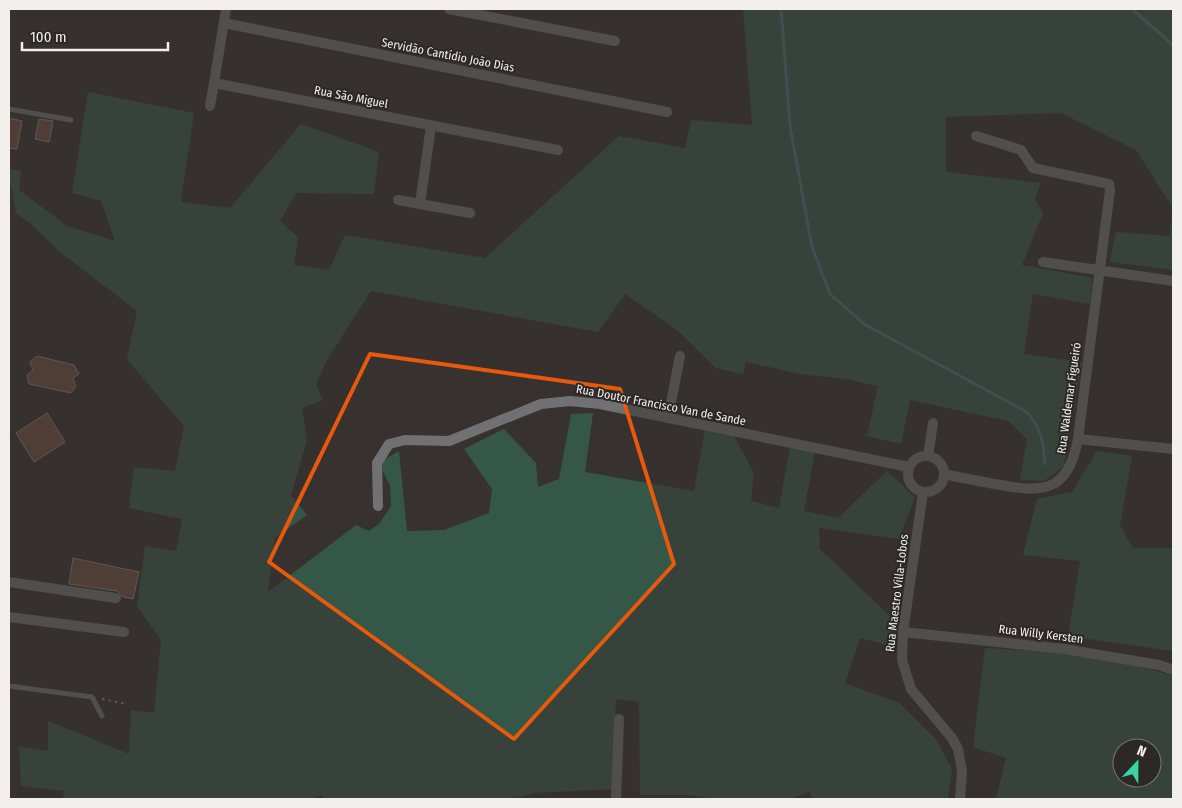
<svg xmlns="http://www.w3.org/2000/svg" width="1182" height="808" viewBox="0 0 1182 808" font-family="'Fira Sans Condensed',sans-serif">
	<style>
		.green { fill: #355748; fill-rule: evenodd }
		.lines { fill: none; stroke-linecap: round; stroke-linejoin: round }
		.stream { stroke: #46747b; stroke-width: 3 }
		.building { fill: #704e3f; stroke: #8a8582 }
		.path { stroke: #8f8b89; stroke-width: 2; stroke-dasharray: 2.5 4; stroke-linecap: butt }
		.service { stroke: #717174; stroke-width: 5 }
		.minor { stroke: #717174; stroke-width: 10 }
		.marked { fill: none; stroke: #e8590c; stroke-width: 4; stroke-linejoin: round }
		.labels { text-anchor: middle; stroke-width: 4; stroke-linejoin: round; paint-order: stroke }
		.street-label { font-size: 12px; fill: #f2efed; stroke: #2c2826 }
	</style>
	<rect width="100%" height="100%" fill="#373230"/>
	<!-- green -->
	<g class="green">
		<polygon points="743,9 1173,9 1173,270 1110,262 1116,232 1169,236 1173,208 1136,150 1061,113 946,117 946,172 1041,183 1035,199 1043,213 1022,265 1092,278 1090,304 1033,294 1024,354 1082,362 1064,466 1044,481 1020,480 1027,439 1008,421 910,400 901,444 867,436 878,386 846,379 800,374 746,362 743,374 716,368 677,330 625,294 598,332 371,291 328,358 316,384 323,400 302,408 307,440 291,495 307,515 275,538 268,592 356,525 369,531 379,524 391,506 390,485 378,463 399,451 407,531 444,530 489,513 492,489 464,449 504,429 536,463 538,487 559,479 571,414 593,413 585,472 694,491 705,429 734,436 754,473 751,501 779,508 790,447 815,451 804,511 838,518 887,471 915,497 899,539 819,528 820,549 899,625 891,646 860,638 845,683 899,703 936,739 952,769 948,799 813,799 809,792 790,799 712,799 689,795 640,795 639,702 616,699 612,789 533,793 512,799 324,799 322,795 314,799 63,799 64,791 21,786 19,747 48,751 48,721 129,754 131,710 154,713 161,640 137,606 145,546 176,551 182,519 129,508 134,467 175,471 184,426 127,359 137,311 61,253 31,224 16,213 11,186 9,186 9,169 21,171 19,190 67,226 115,241 101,201 72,193 88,92 194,113 181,202 230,208 301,124 379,152 374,194 296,193 280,221 298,237 294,265 329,270 345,235 485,258 619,136 685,148 691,120 752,125"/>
		<polygon points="1097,451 1132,456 1120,526 1133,548 1173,548 1173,651 1068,636 1080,561 1023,555 1037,499 1072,492"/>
		<path d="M985,648L1061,652L1132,664L1173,676V799H996L1006,758L973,747ZM1122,748H1152V778H1122Z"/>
	</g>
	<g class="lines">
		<!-- stream -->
		<g class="stream">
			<path d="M781,9L790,126L812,247L830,294L864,324L1027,412C1042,430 1043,441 1045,464"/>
			<polyline points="1132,9 1173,45"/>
		</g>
	</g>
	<!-- building -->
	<g class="building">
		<polygon points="9,118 22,121 17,149 9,148"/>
		<polygon points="39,119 53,121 49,142 35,139"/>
		<polygon points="37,356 74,365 79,374 73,378 76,386 71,393 29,384 27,375 33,370 30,362"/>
		<polygon points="47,413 65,442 34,462 16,433"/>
		<polygon points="73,558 139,572 133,599 123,597 117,591 69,584"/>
	</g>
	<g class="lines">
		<!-- path -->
		<polyline class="path" points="102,699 127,704"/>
		<!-- service -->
		<g class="service">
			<polyline points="9,109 71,120"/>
			<polyline points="9,686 92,697 102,716"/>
		</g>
		<!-- minor -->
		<g class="minor">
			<polyline points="226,9 214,83 558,150"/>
			<polyline points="449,9 615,41"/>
			<polyline points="224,23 667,112"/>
			<polyline points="210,106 214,83"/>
			<polyline points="398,200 470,213"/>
			<polyline points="420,204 431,126"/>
			<polyline points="1043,262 1173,281"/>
			<polyline points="668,418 680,356"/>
			<polyline points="1078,439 1173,449"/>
			<circle cx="926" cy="474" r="18"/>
			<polyline points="928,456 933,423"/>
			<path d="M944,474C963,478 982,482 1001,485C1046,494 1069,489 1078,439L1110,190L1109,184L1033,168L1021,150L976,136"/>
			<polyline points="923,492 903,632 902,660 911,689 952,738 958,749 962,771 960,799"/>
			<polyline points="378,506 377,463 389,444 405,440 449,441 541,404 570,401 600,404 909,467"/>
			<polyline points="9,582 116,598"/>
			<polyline points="9,617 124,632"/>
			<polyline points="903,632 1064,649 1159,665 1173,670"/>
			<polyline points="616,799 619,719"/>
		</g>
	</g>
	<!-- marked area -->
	<path d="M0 0H1182V808H0ZM370,354L620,389L674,564L514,739L269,562Z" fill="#373230" fill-opacity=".55" fill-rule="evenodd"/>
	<path class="marked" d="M370,354L620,389L674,564L514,739L269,562Z"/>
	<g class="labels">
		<!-- street labels -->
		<g class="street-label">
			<text transform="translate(448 55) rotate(11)" y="4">Servidão Cantídio João Dias</text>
			<text transform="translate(351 97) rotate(11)" y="4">Rua São Miguel</text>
			<text transform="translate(1069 398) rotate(-82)" y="4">Rua Waldemar Figueiró</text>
			<text transform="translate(661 405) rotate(11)" y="4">Rua Doutor Francisco Van de Sande</text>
			<text transform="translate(897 593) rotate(-83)" y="4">Rua Maestro Villa-Lobos</text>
			<text transform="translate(1041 634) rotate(7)" y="4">Rua Willy Kersten</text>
		</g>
	</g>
	<!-- border -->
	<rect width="1182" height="808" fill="none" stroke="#f2efed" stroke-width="20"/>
	<!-- north arrow -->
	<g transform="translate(1137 763) rotate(22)"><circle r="24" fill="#2c2826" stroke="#7b7876"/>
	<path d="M0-4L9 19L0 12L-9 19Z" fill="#38d4a6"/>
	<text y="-8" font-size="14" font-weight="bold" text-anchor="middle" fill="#f2efed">N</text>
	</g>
	<!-- scale -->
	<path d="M22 42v8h146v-8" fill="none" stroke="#f2efed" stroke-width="2.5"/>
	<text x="30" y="42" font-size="15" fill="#f2efed" stroke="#2c2826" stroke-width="4" paint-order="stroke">100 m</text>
</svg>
